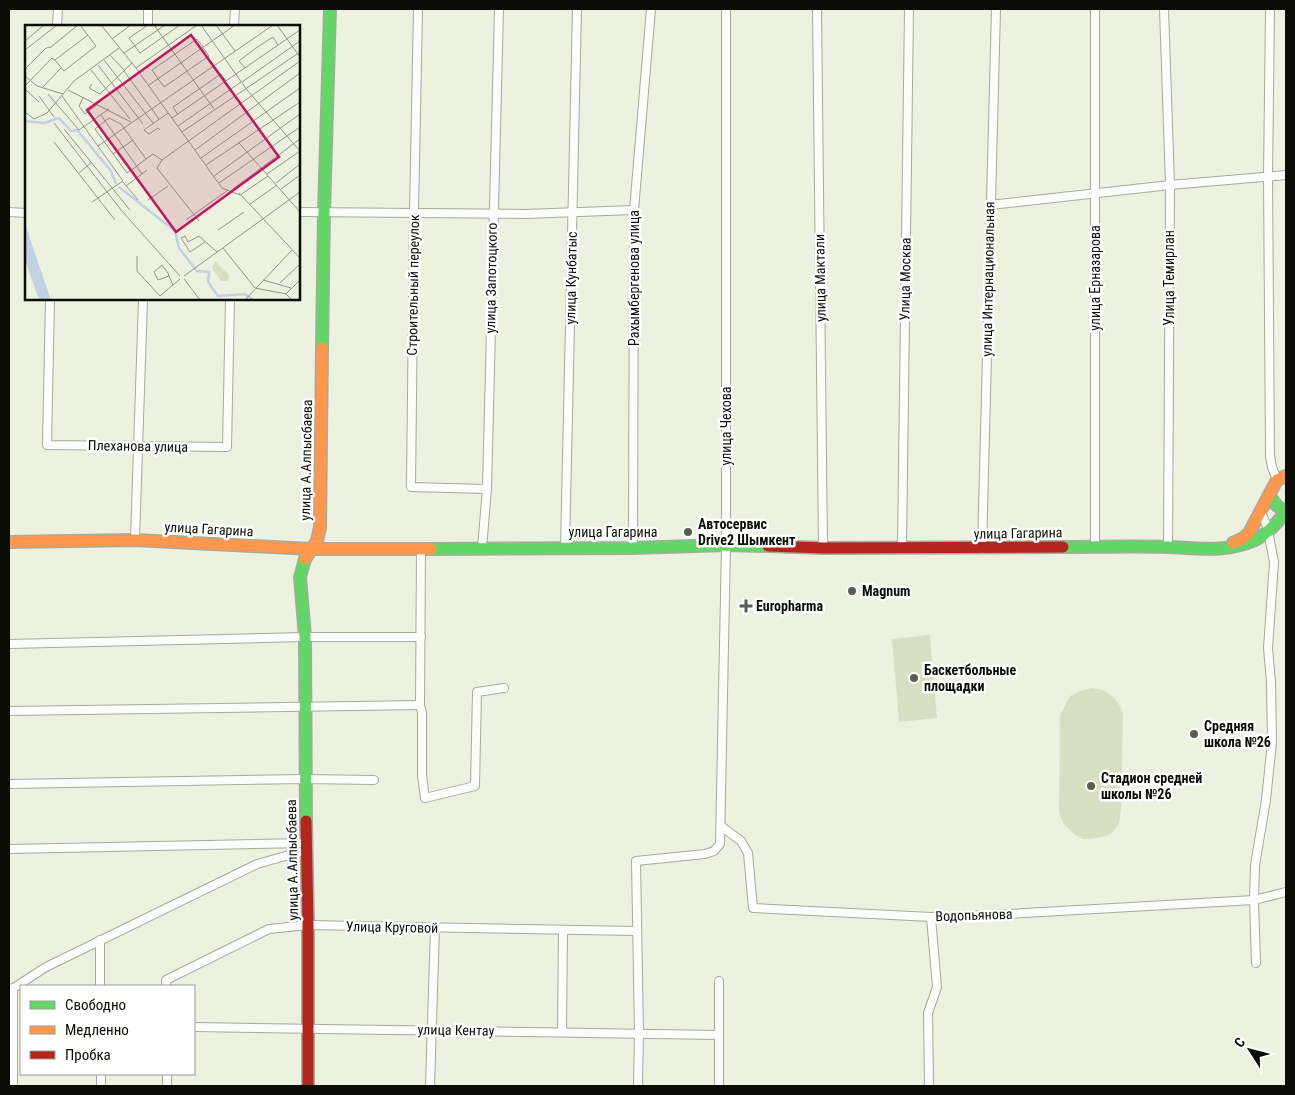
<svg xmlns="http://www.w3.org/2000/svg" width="1295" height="1095" viewBox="0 0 1295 1095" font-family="'Roboto Condensed',sans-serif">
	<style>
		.green { fill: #d8dfc3 }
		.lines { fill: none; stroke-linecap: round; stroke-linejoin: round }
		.street-casing { stroke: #a7ab9d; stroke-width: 10 }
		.fast-casing { stroke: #a7ab9d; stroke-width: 14 }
		.slow-casing { stroke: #a7ab9d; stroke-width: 14 }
		.jam-casing { stroke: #a7ab9d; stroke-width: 14 }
		.street { stroke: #fcfdfa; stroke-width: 8 }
		.fast { stroke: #63d668; stroke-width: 11 }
		.slow { stroke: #ff974d; stroke-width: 11 }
		.jam { stroke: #b3261e; stroke-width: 11 }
		.poi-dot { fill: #5a5d51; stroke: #fff; stroke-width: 2 }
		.labels { text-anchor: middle; stroke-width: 5; stroke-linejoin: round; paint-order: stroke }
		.street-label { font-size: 14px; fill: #0b0d04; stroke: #fff }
		.poi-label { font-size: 14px; font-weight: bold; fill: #0b0d04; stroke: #fff; text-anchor: start }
		.inset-river { fill: none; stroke: #c3d1e4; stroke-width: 2.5 }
		.inset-road { fill: none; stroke: #929688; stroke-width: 1 }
		.view { fill: #c2185b; fill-opacity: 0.15; stroke: #c2185b; stroke-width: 2.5 }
		.inset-edge { fill: none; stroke: #0b0d04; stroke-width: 2.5 }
	</style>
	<rect width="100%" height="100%" fill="#ecf1e0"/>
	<!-- green -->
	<g class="green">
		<polygon points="930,635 937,718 899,722 892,639"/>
		<path d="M1092,688C1108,689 1117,698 1123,713L1121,810L1119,823L1112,833L1106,836L1091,839H1083L1075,835L1064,824L1059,813L1060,715L1070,696L1080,691Z"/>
	</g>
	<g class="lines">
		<!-- street casing -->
		<g class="street-casing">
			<g id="street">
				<polyline points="418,9 414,213 411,487 487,489"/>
				<polyline points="817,9 823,548"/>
				<polyline points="1095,9 1095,547"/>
				<polyline points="1164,9 1170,185 1168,547"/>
				<polyline points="1270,9 1268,177 1270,456 1272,467 1277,480"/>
				<polyline points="57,26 58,9"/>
				<polyline points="148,26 148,9"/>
				<polyline points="234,26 235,9"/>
				<polyline points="990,205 1170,185 1286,175"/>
				<polyline points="9,212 26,213"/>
				<polyline points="299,212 525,214 634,210"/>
				<polyline points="50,299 47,445 227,447 230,299"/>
				<polyline points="135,540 143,299"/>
				<polyline points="421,548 420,705 422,713 422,776 425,798 475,786 477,692 504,688"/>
				<polyline points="482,548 487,489 499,9"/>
				<polyline points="565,548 577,9"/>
				<polyline points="633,548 634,210 651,9"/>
				<polyline points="902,548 909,9"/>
				<polyline points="982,549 996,9"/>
				<polyline points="9,644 305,637 421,637"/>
				<polyline points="9,711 420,705"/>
				<polyline points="9,784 305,779 374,780"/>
				<polyline points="721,826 741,841 748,853 753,908 931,917 1009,914 1254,900 1286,892"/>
				<polyline points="9,849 307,843"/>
				<polyline points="100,940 100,986"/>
				<polyline points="1256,963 1254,900 1255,865 1266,800 1272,742 1271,682 1268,648 1274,562 1267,526 1261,512"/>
				<polyline points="166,986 166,980 269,929 308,925 637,931"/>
				<polyline points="13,988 13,1086"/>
				<polyline points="9,991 46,967 257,864 307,850"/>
				<polyline points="194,1027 719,1035"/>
				<polyline points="562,1032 563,930"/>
				<polyline points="101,1074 101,1086"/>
				<polyline points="167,1074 167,1086"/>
				<polyline points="430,1086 435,928"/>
				<polyline points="638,1086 639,1033 636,861 705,854 714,851 720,844 726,545 726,9"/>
				<polyline points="719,1086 719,981"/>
				<polyline points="929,1086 928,1013 937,987 931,917"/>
			</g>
		</g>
		<!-- fast casing -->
		<g class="fast-casing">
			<g id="fast">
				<polyline points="322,348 324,212 330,9"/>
				<polyline points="1269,495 1277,506 1286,511"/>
				<path d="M1063,547C1098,547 1133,546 1167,547C1197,548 1227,553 1255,540C1268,534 1276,523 1286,512"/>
				<polyline points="431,549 633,548 726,545 768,546"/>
				<polyline points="305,559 300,577 305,637 306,821"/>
			</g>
		</g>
		<!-- slow casing -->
		<g class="slow-casing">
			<g id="slow">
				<polyline points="9,542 135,540 311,549 431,549"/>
				<polyline points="1233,543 1242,539 1249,533 1277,480 1286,476"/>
				<polyline points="305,559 317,541 320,527 322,348"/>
			</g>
		</g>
		<!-- jam casing -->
		<g class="jam-casing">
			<g id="jam">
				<polyline points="768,546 823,548 1063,547"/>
				<polyline points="306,821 308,925 308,1086"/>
			</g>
		</g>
		<!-- street -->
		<use href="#street" class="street"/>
		<!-- fast -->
		<use href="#fast" class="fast"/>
		<!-- slow -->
		<use href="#slow" class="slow"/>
		<!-- jam -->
		<use href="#jam" class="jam"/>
	</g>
	<!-- markers -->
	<g class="poi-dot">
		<circle cx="688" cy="532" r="5"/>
		<circle cx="852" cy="591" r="5"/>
		<path d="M743.5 598.5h5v5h5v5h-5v5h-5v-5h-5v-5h5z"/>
		<circle cx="914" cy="678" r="5"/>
		<circle cx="1194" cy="734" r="5"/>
		<circle cx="1091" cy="786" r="5"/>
	</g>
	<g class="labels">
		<!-- street labels -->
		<g class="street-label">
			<text transform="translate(491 278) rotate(-89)" y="5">улица Запотоцкого</text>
			<text transform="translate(571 278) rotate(-89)" y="5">улица Кунбатыс</text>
			<text transform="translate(634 278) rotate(-90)" y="5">Рахымбергенова улица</text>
			<text transform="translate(820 278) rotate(-91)" y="5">улица Мактали</text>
			<text transform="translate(1095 278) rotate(-90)" y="5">улица Ерназарова</text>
			<text transform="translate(1169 278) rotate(-90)" y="5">Улица Темирлан</text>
			<text transform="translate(905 279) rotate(-89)" y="5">Улица Москва</text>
			<text transform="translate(988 279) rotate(-89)" y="5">улица Интернациональная</text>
			<text transform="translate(413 285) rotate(-89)" y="5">Строительный переулок</text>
			<text transform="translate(726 426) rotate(-90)" y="5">улица Чехова</text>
			<text transform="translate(138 446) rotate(1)" y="5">Плеханова улица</text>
			<text transform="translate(306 460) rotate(-89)" y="5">улица А.Алпысбаева</text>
			<text transform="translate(209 529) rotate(3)" y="5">улица Гагарина</text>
			<text x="613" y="537">улица Гагарина</text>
			<text transform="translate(1018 533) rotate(-1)" y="5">улица Гагарина</text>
			<text transform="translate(292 860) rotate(-91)" y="5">улица А.Алпысбаева</text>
			<text transform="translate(974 915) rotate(-2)" y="5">Водопьянова</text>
			<text transform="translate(392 927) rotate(1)" y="5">Улица Круговой</text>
			<text transform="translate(456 1030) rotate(1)" y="5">улица Кентау</text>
		</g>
		<!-- poi labels -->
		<g class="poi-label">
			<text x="698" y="529">Автосервис<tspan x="698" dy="16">Drive2 Шымкент</tspan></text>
			<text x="862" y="596">Magnum</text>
			<text x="756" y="611">Europharma</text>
			<text x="924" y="675">Баскетбольные<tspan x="924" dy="16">площадки</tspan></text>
			<text x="1204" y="731">Средняя<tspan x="1204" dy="16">школа №26</tspan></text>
			<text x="1101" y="783">Стадион средней<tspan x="1101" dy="16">школы №26</tspan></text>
		</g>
	</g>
	<!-- overview -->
	<g transform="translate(25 25)">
		<rect width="275" height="275" fill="#ecf1e0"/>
		<path d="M190,236L204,250L203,256H196L187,243Z" fill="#d8dfc3"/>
		<path d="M0,196L5,214L26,275H14L1,237Z" fill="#c3d1e4"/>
		<path class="inset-river" d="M0,96L19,98L34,93L46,106L52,105L86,146L91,159M94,162L150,206L154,223L172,246L184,247L183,257L193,271L220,269L228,275"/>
		<path class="inset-road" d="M76,0L111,43L197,163L215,170M123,0L104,13L115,28L155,0M129,0L189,84M176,0L222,65L275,126M191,0L210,26M252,0L275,32M87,14L106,0M0,16L19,0M178,23L184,31L139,62L127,45L172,14L178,22M0,25L32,0M99,28L140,0M85,30L100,46M30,35L39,46L71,21L55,0M79,35L128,98M73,40L118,99M111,43L172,0M220,43L214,36L231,23L248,12L253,20M0,44L21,23L26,22L53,0M66,45L105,94M99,46L134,94M0,51L12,61L38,69M217,57L275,16M67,59L64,63L75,69L107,38M124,60L210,0M0,61L27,33L30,35L63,10M17,63L36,43M0,64L14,77M43,65L106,97M23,69L54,105L84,84M14,71L29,92M37,71L98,156L67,177M58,73L54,81L60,89L73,79M0,87L9,94L22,88L49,56L94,23M76,90L117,149M153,90L148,82L196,49L201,56M147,93L275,5M29,98L96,185L155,251M153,101L216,57M39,104L105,185M135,105L133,103L124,109L119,105L143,88M157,107L275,27M29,117L90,195M214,118L275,187M73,121L248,0M170,125L275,48M88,129L108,115M176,133L275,63M121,134L96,99L84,93L70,104L102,148L112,141L121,134L128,129L137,135L275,36M137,135L132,143L174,196M181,140L275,77M54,148L67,137M242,149L275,126M189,151L275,89M98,157L113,175M194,158L275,102M251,158L275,139M101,161L122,145M208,164L275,114M256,164L275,150M214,168L275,233M215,170L243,151M123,175L143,161M225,179L252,160M161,195L203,165M193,205L219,187M180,217L165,227L156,213L160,211L163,217L174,211L192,227M198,223L230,263L261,269L267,275M112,231V246L135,271L155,254M144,251L133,255L129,247L137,240L143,248L144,251L148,260M159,251L275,167M159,254L175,275M238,255L266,263M255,258L275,239M261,269L275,255M220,275L267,225"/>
		<path class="view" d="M166,10L254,132L151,207L62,85Z"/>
		<rect width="275" height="275" class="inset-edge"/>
	</g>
	<!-- border -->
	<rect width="1295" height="1095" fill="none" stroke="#0b0d04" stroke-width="20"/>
	<!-- legend -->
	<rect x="20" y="985" width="175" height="90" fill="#ffffff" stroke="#9d9e9b"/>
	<rect x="30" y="1001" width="25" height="8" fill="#63d668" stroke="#9d9e9b"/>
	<text x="65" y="1010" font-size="15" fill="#0b0d04">Свободно</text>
	<rect x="30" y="1026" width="25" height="8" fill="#ff974d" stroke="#9d9e9b"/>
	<text x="65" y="1035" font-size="15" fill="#0b0d04">Медленно</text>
	<rect x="30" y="1051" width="25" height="8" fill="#b3261e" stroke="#9d9e9b"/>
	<text x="65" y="1060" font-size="15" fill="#0b0d04">Пробка</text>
	<!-- north arrow -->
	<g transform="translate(1250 1050) rotate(306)" stroke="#ffffff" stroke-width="4" paint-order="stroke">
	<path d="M0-4L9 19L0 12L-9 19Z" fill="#0b0d04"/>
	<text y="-8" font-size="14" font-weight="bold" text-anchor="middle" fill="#0b0d04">С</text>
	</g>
</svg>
